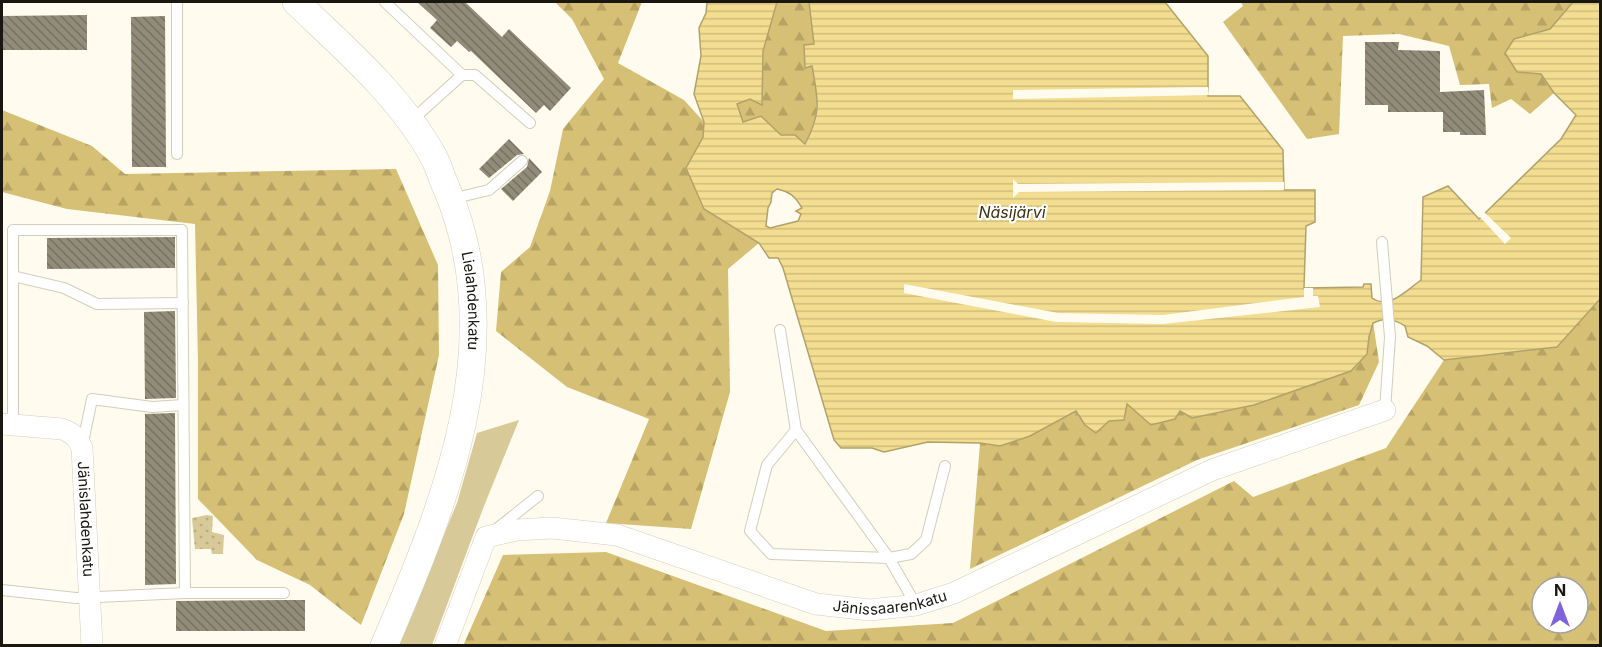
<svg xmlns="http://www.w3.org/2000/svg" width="1602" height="647" viewBox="0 0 1602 647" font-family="Inter,sans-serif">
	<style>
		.green { fill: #d7c998 }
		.forest { fill: url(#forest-firs); fill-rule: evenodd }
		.park { fill: url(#park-dots) }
		.water { fill: url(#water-rules); stroke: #b2a26a; stroke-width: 1.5; fill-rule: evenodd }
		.pier { fill: #fffcef }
		.building { fill: url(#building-back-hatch) }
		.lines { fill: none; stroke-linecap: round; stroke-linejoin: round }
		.service-casing { stroke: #d3ceba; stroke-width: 12 }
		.minor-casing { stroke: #d3ceba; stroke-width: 22 }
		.tertiary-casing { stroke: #d3ceba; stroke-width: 28 }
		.service { stroke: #fff; stroke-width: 10 }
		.minor { stroke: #fff; stroke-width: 21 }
		.tertiary { stroke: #fff; stroke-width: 27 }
		.labels { text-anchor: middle; stroke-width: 4.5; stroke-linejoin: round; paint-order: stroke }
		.street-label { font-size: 15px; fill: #191710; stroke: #fff }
		.water-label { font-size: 16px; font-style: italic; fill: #3d3311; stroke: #fff }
	</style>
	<defs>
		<pattern id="forest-firs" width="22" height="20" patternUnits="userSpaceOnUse" patternTransform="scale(1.5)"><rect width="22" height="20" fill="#d6c075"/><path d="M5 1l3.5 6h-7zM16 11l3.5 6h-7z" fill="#b7a464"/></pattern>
		<pattern id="park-dots" width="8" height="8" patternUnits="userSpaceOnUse" patternTransform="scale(1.5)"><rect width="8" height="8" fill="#d7c998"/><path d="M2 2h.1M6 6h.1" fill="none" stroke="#b8ac82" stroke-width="1.8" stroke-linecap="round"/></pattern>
		<pattern id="water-rules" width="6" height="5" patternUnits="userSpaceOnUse" patternTransform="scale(1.5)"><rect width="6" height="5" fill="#f3dd91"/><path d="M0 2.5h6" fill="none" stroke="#d0bd7c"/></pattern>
		<pattern id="building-back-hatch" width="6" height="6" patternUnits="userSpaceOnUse" patternTransform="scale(1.5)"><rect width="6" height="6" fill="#918b79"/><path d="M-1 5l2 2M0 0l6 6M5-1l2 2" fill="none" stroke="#767162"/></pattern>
	</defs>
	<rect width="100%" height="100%" fill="#fffcef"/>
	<!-- green -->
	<polygon class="green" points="519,420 484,506 432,645 398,646 457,503 477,433"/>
	<!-- forest -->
	<g class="forest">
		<polygon points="555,2 642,2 618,63 684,100 704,122 703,137 686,168 704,209 759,243 728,269 730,392 691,529 606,523 649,419 567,387 496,331 501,272 530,247 550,191 563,129 604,79 572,19"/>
		<path d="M777,2H809L814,44L804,45L805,68L812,65C818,100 821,112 805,144L795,135H781L761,116L742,122L736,104L750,99L762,104L763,51Z"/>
		<polygon points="1241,2 1573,2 1550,29 1514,39 1517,72 1541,74 1554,93 1530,114 1511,99 1492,108 1489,84 1460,85 1449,46 1399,34 1343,36 1339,134 1307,139 1223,22 1243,6"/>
		<polygon points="2,110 92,146 125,174 396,169 438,265 439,355 404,514 361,625 310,585 257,560 198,499 198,361 195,224 67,209 2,192"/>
		<path d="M1600,299V645L463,646L503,555L606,552L826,631L953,623L1234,481L1253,497L1386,448L1444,360L1557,347ZM1542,587H1578V623H1542Z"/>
		<polygon points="1373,322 1379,362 1359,405 1197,460 970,569 980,443 1000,446 1030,436 1077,411 1085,425 1096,432 1126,404 1180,411 1192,418 1254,405 1351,371 1367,354 1369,337"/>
	</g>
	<!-- park -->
	<polygon class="park" points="207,515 213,516 212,532 224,535 223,554 212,554 211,549 195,549 192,518"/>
	<!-- water -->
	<path class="water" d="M707,2H777L763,51L762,105L750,99L737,104L743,122L761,116L781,135H795L805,144C822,112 818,100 812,66L805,68L804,45L814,44L809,2H1165L1208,56V96H1240L1283,150L1284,190H1315V222L1306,226L1304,288L1363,287L1364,284H1371L1372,298C1389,310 1407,290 1421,280L1423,197L1448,186L1479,219L1561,139L1576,115L1554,93L1541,74L1517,72L1505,53L1514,39L1550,29L1573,2H1600V299L1557,347L1444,360L1427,346L1408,337L1405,326C1394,319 1386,317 1373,323L1369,337L1367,354L1351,371L1254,405L1192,418L1180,411L1175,419L1151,425L1127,404L1124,420L1109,421L1096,433L1085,425L1076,411L1030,436L1000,446L980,443L928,442L884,452L872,448H841L834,440L783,268L778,258H769L759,243L704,209L686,168L703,137L704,122L694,94L701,56L699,28L706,13ZM777,189C790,192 795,196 802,208L796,211L801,214L798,221L770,228L766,226L768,208L771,202L772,193Z"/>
	<!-- pier -->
	<g class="pier">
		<polygon points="1208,87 1209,95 1013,99 1013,90"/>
		<polygon points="1013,179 1018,184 1284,182 1284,190 1019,192 1013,198"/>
		<polygon points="1484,212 1511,238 1505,244 1479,216"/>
		<polygon points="904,284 1058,313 1163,315 1304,297 1304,288 1313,288 1313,296 1318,296 1320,307 1163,324 1056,322 904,293"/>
	</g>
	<!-- building -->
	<g class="building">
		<polygon points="417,2 465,2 502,37 509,29 571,88 550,111 544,105 536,113 471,51 469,52 457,41 451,47 430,28 437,20"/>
		<polygon points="87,15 87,50 2,50 2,16"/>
		<polygon points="165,16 166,167 132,167 131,17"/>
		<polygon points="1365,42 1399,42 1398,50 1440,51 1440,92 1484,90 1486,135 1460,135 1460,132 1443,132 1443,112 1388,112 1388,105 1365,105"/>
		<polygon points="509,139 524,154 517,155 489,178 479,169"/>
		<polygon points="529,158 542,172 513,201 501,189 527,167"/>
		<polygon points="175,237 175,268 47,269 47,238"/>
		<polygon points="175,311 176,398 145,399 144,312"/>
		<polygon points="175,413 176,584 145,585 145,414"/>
		<polygon points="286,600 305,600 305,631 176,631 176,601"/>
	</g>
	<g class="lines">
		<!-- service casing -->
		<g class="service-casing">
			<g id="service">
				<polyline points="177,2 177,154"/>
				<polyline points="385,2 462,75 412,120"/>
				<polyline points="462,75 475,75 530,123"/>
				<polyline points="451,199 489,190 522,161"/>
				<polyline points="1382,242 1390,337 1385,410"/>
				<polyline points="13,276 64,288 97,304 183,303"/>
				<polyline points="780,330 796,430 889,558 916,605"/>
				<polyline points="13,425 13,230 182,230 185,593"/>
				<polyline points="796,430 767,465 750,531 771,554 889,558 911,554 926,540 945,466"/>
				<polyline points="82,447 92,399 152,407 183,405"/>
				<polyline points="494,531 538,496"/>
				<polyline points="2,590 76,598 185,593 284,593"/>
			</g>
		</g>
		<!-- minor casing -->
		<g class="minor-casing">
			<g id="minor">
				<path id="s1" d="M2,424L62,429C73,433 77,437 82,448L92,646"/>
				<path id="s2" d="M445,646L486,537L517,530L552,528L617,535L816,604L870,610L916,605L954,593L1212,470L1385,410"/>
			</g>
		</g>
		<!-- tertiary casing -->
		<g class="tertiary-casing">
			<g id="tertiary">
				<path id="s3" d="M296,2C344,48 399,95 432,154C438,164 441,176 446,187C512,341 446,502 384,646"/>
			</g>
		</g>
		<!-- service -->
		<use href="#service" class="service"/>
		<!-- minor -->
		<use href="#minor" class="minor"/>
		<!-- tertiary -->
		<use href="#tertiary" class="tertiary"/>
	</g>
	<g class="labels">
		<!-- street labels -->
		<g class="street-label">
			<text dy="5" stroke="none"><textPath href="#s3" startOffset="358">Lielahdenkatu</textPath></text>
			<text dy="5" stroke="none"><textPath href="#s1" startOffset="160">Jänislahdenkatu</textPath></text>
			<text dy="5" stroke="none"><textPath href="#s2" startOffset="534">Jänissaarenkatu</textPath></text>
		</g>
		<!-- water labels -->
		<g class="water-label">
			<text x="1012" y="218">Näsijärvi</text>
		</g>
	</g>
	<!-- border -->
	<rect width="1602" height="647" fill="none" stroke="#191710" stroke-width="6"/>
	<!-- north arrow -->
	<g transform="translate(1560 605)"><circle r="28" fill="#ffffff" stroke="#a3a29f" stroke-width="1.5"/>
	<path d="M0-4.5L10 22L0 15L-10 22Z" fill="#8162dd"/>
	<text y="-9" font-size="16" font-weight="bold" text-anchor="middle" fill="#191710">N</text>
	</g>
</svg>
